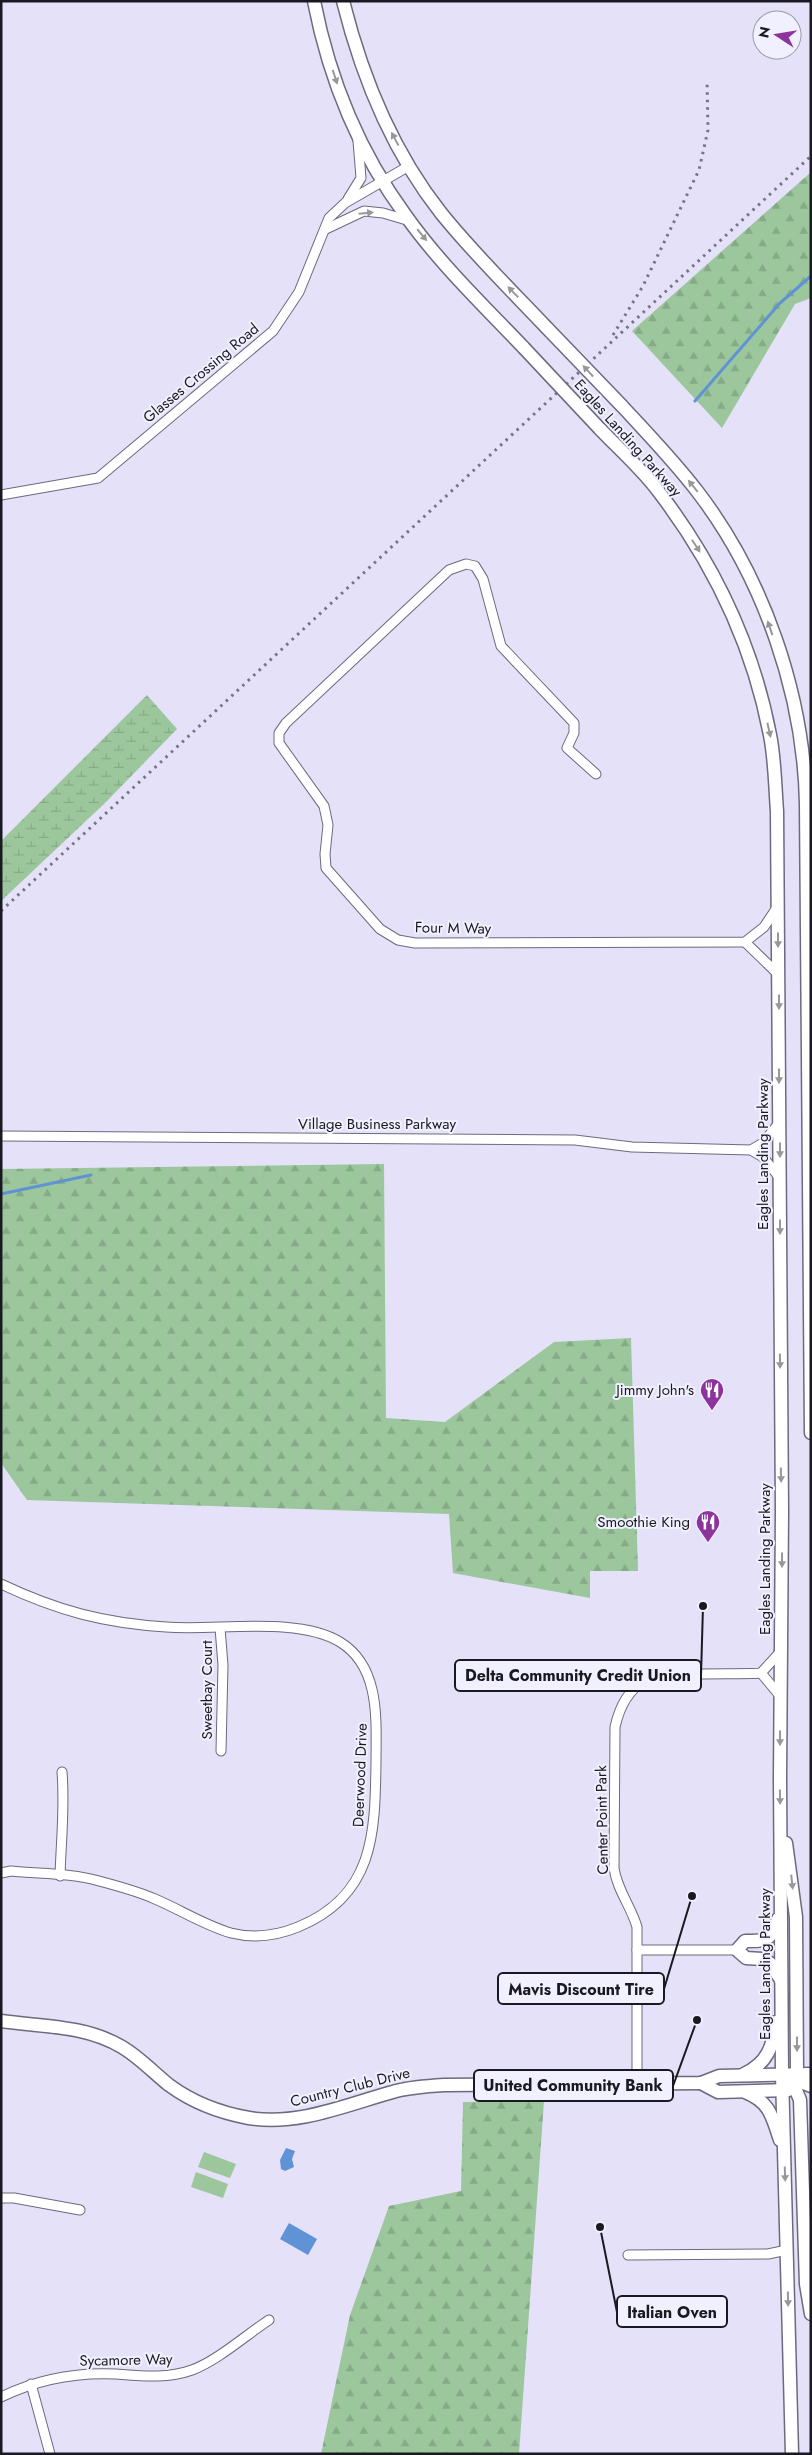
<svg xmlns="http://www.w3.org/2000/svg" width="812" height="2455" viewBox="0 0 812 2455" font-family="Jost,sans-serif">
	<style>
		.forest { fill: url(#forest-firs) }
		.wetland { fill: url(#wetland-marsh) }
		.pitch { fill: #9cc79d }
		.water { fill: #6092d6 }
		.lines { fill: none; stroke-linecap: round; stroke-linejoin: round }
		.stream { stroke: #6092d6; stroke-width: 3 }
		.street-casing { stroke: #6c6a7e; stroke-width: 11 }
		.secondary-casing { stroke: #6c6a7e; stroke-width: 15 }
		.street { stroke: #fff; stroke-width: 9 }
		.secondary { stroke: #fff; stroke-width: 12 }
		.rail { stroke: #767584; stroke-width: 3; stroke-dasharray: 2.5 5; stroke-linecap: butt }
		.secondary-bridge-casing { stroke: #6c6a7e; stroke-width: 15; stroke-linecap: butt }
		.secondary-bridge { stroke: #fff; stroke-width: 12 }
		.oneway { fill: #98989c }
		.labels { text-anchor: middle; stroke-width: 4; stroke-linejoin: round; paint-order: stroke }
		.street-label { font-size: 15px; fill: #1a1922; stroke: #f1f0fe }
		.poi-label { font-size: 15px; fill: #1a1922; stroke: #f1f0fe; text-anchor: end }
		.leader { fill: none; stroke: #1a1922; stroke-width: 2 }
		.callout-dot { fill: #1a1922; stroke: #f1f0fe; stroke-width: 2 }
		.callout { fill: #f1f0fe; stroke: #1a1922; stroke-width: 2 }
		.callout-label { font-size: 16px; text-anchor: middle; font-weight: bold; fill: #1a1922 }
	</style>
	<defs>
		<pattern id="forest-firs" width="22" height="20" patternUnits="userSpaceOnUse" patternTransform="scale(1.25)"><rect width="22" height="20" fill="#9cc79d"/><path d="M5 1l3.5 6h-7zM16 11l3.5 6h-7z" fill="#86aa87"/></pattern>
		<pattern id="wetland-marsh" width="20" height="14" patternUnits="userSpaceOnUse" patternTransform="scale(1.25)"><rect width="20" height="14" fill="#9cc79d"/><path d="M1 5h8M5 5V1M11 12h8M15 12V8" fill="none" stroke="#86aa87"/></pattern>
	</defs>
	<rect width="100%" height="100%" fill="#e4e1f9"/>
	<!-- forest -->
	<g class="forest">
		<polygon points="811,172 811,298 795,304 722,428 632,331"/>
		<polygon points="384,1164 386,1418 445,1422 554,1342 631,1338 638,1571 590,1571 590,1598 453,1573 449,1514 27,1500 1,1463 1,1169"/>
		<polygon points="544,2101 519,2454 321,2454 350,2315 389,2206 461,2191 463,2102"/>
	</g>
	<!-- wetland -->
	<polygon class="wetland" points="147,695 177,729 105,803 1,901 1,841"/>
	<!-- pitch -->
	<g class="pitch">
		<polygon points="204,2152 236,2164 230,2178 198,2167"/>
		<polygon points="196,2172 228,2184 223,2198 191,2187"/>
	</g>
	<!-- water -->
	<g class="water">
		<polygon points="286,2148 295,2151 292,2159 294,2167 285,2171 281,2169 280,2160"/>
		<polygon points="289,2223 317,2239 308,2255 280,2239"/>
	</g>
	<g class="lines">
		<!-- stream -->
		<g class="stream">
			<polyline points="695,401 780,303 811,276"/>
			<polyline points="1,1194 91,1175"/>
		</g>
		<!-- street casing -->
		<g class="street-casing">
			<g id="street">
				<polyline points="348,199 361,178 358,141"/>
				<polyline points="326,229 364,211 383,213 410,221"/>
				<polyline points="1,495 98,478 273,331 299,292 329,218 345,203 409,166"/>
				<polyline points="596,774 567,748 574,733 574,723 501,646 483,579 475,566 466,564 449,570 286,723 279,733 279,743 324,806 328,825 325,854 326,868 380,929 398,940 415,943 745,942 764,927 778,906"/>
				<polyline points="745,942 778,974"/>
				<polyline points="1,1136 575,1140 632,1147 751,1150 763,1157 779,1177"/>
				<polyline points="751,1150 763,1143 779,1123"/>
				<path d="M1,1584C58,1611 104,1623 166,1627C217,1631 297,1616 340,1642C381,1667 376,1721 376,1763C375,1834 374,1896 298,1927C276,1936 255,1939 231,1933C204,1925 181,1910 155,1899C137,1891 118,1886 99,1881C71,1873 40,1874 11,1871L1,1873"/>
				<polyline points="220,1628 223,1665 221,1751"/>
				<polyline points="761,1673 781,1697"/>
				<path d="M60,1876C61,1841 65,1807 62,1772"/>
				<polyline points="637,1950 737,1950"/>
				<path d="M637,2083V1927C631,1906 617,1890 614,1868L615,1727C619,1709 628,1690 645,1680C660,1671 738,1675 761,1673L782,1650"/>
				<polyline points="1,2198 14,2198 80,2210"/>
				<polyline points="628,2255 768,2254 787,2250"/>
				<polyline points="31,2384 50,2454"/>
				<path d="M1,2397C38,2379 75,2372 116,2374C142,2376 167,2379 192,2370C217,2361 246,2335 269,2320"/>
			</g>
		</g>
		<!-- secondary casing -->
		<g class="secondary-casing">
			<g id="secondary">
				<path d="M314,1C329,78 359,152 406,216C440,264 484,306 524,348"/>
				<path d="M343,1C362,77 392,151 441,213C473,253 511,290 546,327"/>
				<path d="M622,406C648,434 674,461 697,491C764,578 804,695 806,804L811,1433"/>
				<path d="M599,428C619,449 642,469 659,492C714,564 753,646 770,735C775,760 775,786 777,811L782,1511L780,1778L782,2074L792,2454"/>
				<polyline points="786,1843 796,1917 797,2074 801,2082 811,2086"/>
				<path d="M778,1919C770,1941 768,1941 745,1941L737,1950L746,1958L762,1959L770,1963L781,1980"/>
				<path d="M1,2021C43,2027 85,2025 122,2047C139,2057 154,2073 169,2085C192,2102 221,2113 249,2118C300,2126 348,2104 396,2091C412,2087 429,2086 445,2085L701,2083L719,2076L811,2074"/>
				<path d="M744,2074C768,2063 773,2046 776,2022"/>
				<polyline points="782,2074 796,2090 800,2100 806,2284 811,2314"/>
				<polyline points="701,2083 718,2092 789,2090"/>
				<path d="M745,2092C770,2102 772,2116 780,2140"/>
			</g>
		</g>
		<!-- street -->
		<use href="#street" class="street"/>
		<!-- secondary -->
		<use href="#secondary" class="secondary"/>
		<!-- rail -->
		<g class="rail">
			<polyline points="613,335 643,286 699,170 708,130 707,80"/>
			<polyline points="1,911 811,156"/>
		</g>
		<!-- secondary-bridge casing -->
		<g class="secondary-bridge-casing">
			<g id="secondary-bridge">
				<polyline points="546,327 622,406"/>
				<polyline points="524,348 599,428"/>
			</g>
		</g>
		<!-- secondary-bridge -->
		<use href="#secondary-bridge" class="secondary-bridge"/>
	</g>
	<!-- one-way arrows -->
	<defs><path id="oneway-solid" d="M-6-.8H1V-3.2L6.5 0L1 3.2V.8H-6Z" transform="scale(1.25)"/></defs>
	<g class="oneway">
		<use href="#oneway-solid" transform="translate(335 77) rotate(72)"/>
		<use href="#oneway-solid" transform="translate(395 139) rotate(-118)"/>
		<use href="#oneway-solid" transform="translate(366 213) rotate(-5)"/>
		<use href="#oneway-solid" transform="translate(422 235) rotate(50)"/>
		<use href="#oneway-solid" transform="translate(513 292) rotate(-134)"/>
		<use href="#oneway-solid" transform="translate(588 371) rotate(-133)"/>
		<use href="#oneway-solid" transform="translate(693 486) rotate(-129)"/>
		<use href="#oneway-solid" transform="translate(696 546) rotate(57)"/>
		<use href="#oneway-solid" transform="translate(770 628) rotate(-109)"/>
		<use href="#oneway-solid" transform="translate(769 730) rotate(77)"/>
		<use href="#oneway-solid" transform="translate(778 940) rotate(90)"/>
		<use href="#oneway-solid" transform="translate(779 1002) rotate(90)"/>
		<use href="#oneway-solid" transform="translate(779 1076) rotate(90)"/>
		<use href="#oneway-solid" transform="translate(780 1150) rotate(90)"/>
		<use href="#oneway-solid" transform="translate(780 1227) rotate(90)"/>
		<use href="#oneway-solid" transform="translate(780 1361) rotate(89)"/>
		<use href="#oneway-solid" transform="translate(781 1475) rotate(89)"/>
		<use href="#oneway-solid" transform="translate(782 1560) rotate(90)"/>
		<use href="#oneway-solid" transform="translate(780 1738) rotate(90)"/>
		<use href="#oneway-solid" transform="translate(780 1797) rotate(89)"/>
		<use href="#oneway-solid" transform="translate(792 1882) rotate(84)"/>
		<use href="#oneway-solid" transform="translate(797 2044) rotate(90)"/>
		<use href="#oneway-solid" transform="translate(785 2174) rotate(88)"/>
		<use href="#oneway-solid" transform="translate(788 2299) rotate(89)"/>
	</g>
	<!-- icons -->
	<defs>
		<g id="restaurant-pin" transform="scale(1.25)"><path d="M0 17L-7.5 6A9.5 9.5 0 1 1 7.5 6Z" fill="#8d339e" stroke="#f1f0fe"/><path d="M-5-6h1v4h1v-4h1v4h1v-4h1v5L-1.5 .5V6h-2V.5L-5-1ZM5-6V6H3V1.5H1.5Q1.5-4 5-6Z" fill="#fff"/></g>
	</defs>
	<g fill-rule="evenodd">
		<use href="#restaurant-pin" x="712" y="1390"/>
		<use href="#restaurant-pin" x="708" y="1522"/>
	</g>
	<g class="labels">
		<!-- street labels -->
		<g class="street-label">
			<text transform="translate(201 373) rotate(-40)" y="5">Glasses Crossing Road</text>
			<text transform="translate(628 438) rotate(48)" y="5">Eagles Landing Parkway</text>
			<text transform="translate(453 928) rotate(1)" y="5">Four M Way</text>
			<text x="377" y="1129">Village Business Parkway</text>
			<text transform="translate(763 1154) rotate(-90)" y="5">Eagles Landing Parkway</text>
			<text transform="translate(765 1559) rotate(-90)" y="5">Eagles Landing Parkway</text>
			<text transform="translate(207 1690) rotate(-90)" y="5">Sweetbay Court</text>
			<text transform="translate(360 1775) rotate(-88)" y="5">Deerwood Drive</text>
			<text transform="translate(602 1820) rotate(-91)" y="5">Center Point Park</text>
			<text transform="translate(765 1964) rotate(-90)" y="5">Eagles Landing Parkway</text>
			<text transform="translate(350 2087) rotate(-14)" y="5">Country Club Drive</text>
			<text transform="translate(126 2360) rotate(-1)" y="5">Sycamore Way</text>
		</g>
		<!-- poi labels -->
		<g class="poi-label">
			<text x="694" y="1395">Jimmy John's</text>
			<text x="690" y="1527">Smoothie King</text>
		</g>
	</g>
	<!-- callouts -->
	<path class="leader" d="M703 1606L701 1676M692 1896L664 1989M697 2020L673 2086M600 2227L617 2312"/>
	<g class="callout-dot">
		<circle cx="703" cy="1606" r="5"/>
		<circle cx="692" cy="1896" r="5"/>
		<circle cx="697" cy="2020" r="5"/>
		<circle cx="600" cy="2227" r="5"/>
	</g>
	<g class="callout">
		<rect x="455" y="1660" width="246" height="31" rx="5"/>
		<rect x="498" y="1973" width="166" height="31" rx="5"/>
		<rect x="474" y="2070" width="199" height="31" rx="5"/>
		<rect x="617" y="2296" width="110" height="31" rx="5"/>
	</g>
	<g class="callout-label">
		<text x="578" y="1681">Delta Community Credit Union</text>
		<text x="581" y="1995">Mavis Discount Tire</text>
		<text x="573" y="2091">United Community Bank</text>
		<text x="672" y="2318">Italian Oven</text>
	</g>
	<!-- border -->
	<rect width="812" height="2455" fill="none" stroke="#1a1922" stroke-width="5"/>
	<!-- north arrow -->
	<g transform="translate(777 35) rotate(282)"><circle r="24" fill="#f1f0fe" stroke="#9b9aa6"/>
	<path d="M0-4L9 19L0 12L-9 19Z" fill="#8d339e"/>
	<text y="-8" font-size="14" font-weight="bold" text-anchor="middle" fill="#1a1922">N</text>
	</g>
</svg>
